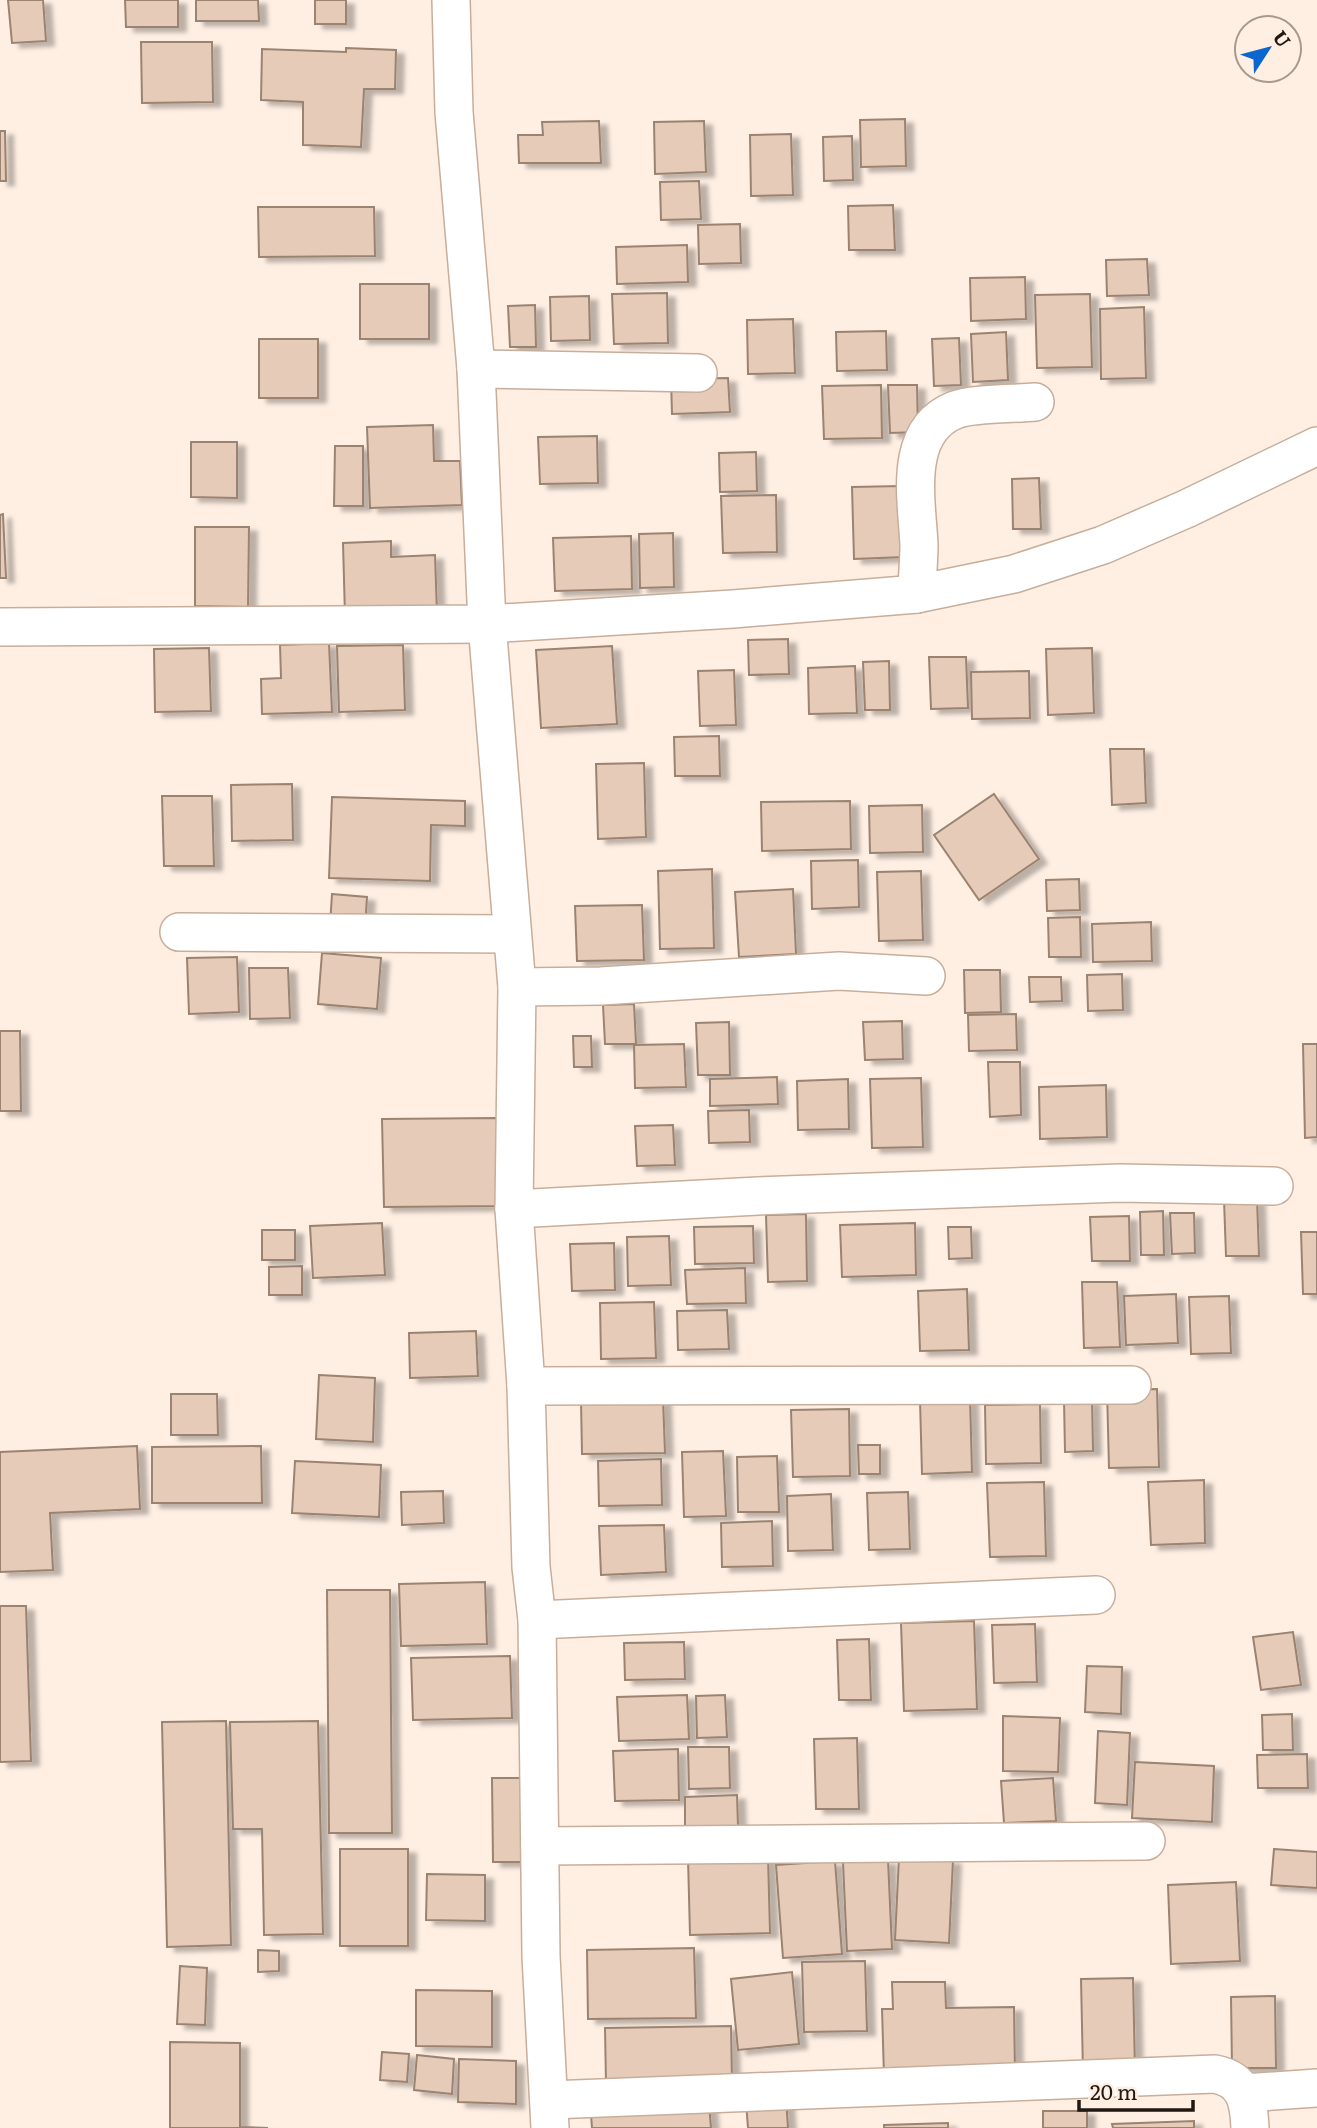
<svg xmlns="http://www.w3.org/2000/svg" width="1317" height="2128" viewBox="0 0 1317 2128" font-family="Literata,serif">
	<style>
		.building { fill: #e6ccb8; stroke: #9b8371; stroke-width: 2; filter: url(#shadow) }
		.lines { fill: none; stroke-linecap: round; stroke-linejoin: round }
		.minor-casing { stroke: #c7ae9b; stroke-width: 40 }
		.minor { stroke: #fff; stroke-width: 37 }
	</style>
	<defs>
		<filter id="shadow"><feDropShadow dx="8" dy="4.5" stdDeviation="2" flood-color="#0004"/></filter>
	</defs>
	<rect width="100%" height="100%" fill="#ffefe3"/>
	<!-- building -->
	<g class="building">
		<polygon points="8,0 43,0 46,41 12,43"/>
		<polygon points="125,0 178,0 178,27 126,27"/>
		<polygon points="196,0 258,0 259,21 196,21"/>
		<rect x="315" y="0" width="31" height="24"/>
		<polygon points="141,42 212,42 213,102 142,103"/>
		<polygon points="346,48 396,50 395,89 364,89 361,147 303,145 303,102 261,100 262,49 346,52"/>
		<polygon points="905,119 906,166 861,167 860,120"/>
		<polygon points="599,121 601,163 519,163 518,135 543,135 542,122"/>
		<polygon points="704,121 706,172 655,174 654,122"/>
		<polygon points="0,131 5,131 6,181 0,181"/>
		<polygon points="791,134 793,195 751,196 750,135"/>
		<polygon points="852,136 853,180 824,181 823,137"/>
		<polygon points="699,181 701,219 661,220 660,182"/>
		<polygon points="893,205 895,250 849,250 848,206"/>
		<polygon points="258,207 374,207 375,256 259,257"/>
		<polygon points="740,224 741,263 699,264 698,225"/>
		<polygon points="687,245 688,282 617,284 616,247"/>
		<polygon points="1147,259 1149,295 1107,296 1106,260"/>
		<polygon points="1025,277 1026,319 971,321 970,278"/>
		<rect x="360" y="284" width="69" height="55"/>
		<polygon points="667,293 668,343 614,344 612,294"/>
		<polygon points="1090,294 1092,367 1037,368 1035,295"/>
		<polygon points="589,296 590,340 551,341 550,297"/>
		<polygon points="535,305 536,347 510,347 508,306"/>
		<polygon points="1144,307 1146,378 1101,379 1100,309"/>
		<polygon points="793,319 795,373 748,374 747,320"/>
		<polygon points="886,331 887,370 837,371 836,332"/>
		<polygon points="1006,332 1008,380 973,382 971,334"/>
		<polygon points="959,338 961,385 934,386 932,339"/>
		<rect x="259" y="339" width="59" height="59"/>
		<polygon points="728,378 730,412 672,414 671,379"/>
		<polygon points="881,385 882,438 824,439 822,386"/>
		<polygon points="888,385 917,385 918,432 890,433"/>
		<polygon points="433,425 434,461 460,461 462,505 370,508 367,427"/>
		<polygon points="597,436 598,483 540,484 538,437"/>
		<polygon points="191,442 237,442 237,498 191,497"/>
		<polygon points="335,446 363,446 363,506 334,506"/>
		<polygon points="756,452 757,491 720,492 719,453"/>
		<polygon points="1039,478 1041,529 1013,529 1012,479"/>
		<polygon points="901,486 904,557 854,559 852,487"/>
		<polygon points="776,495 777,552 723,553 721,496"/>
		<polygon points="3,514 6,578 0,578 0,515"/>
		<polygon points="195,527 249,527 248,607 195,606"/>
		<polygon points="673,533 674,587 640,588 639,534"/>
		<polygon points="631,536 632,589 555,591 553,538"/>
		<polygon points="391,541 391,557 435,555 437,614 345,616 343,543"/>
		<polygon points="788,639 789,674 749,675 748,640"/>
		<polygon points="329,643 332,712 262,714 261,679 281,678 280,645"/>
		<polygon points="403,645 405,710 339,712 337,646"/>
		<polygon points="612,646 617,724 541,728 536,650"/>
		<polygon points="209,648 211,711 155,712 154,649"/>
		<polygon points="1092,648 1094,713 1048,715 1046,649"/>
		<polygon points="929,657 966,657 968,708 931,709"/>
		<polygon points="889,661 890,710 865,710 863,662"/>
		<polygon points="855,666 857,713 809,714 808,668"/>
		<polygon points="734,670 736,725 700,726 698,671"/>
		<polygon points="1029,671 1030,718 972,719 971,672"/>
		<polygon points="719,736 720,776 675,776 674,737"/>
		<polygon points="1110,749 1144,749 1146,803 1112,805"/>
		<polygon points="644,763 646,837 598,839 596,764"/>
		<polygon points="292,784 293,840 232,841 231,785"/>
		<polygon points="994,794 1039,859 979,900 934,835"/>
		<polygon points="162,796 212,796 214,866 164,866"/>
		<polygon points="332,797 465,801 465,826 431,825 430,881 329,878"/>
		<polygon points="850,801 851,849 762,851 761,802"/>
		<polygon points="922,805 923,852 870,853 869,806"/>
		<polygon points="858,860 859,907 812,909 811,861"/>
		<polygon points="712,869 714,948 660,949 658,871"/>
		<polygon points="921,871 923,940 879,941 877,872"/>
		<polygon points="1079,879 1080,910 1047,911 1046,880"/>
		<polygon points="793,889 796,954 739,957 735,892"/>
		<polygon points="332,894 367,897 365,928 330,925"/>
		<polygon points="642,905 644,960 577,961 575,906"/>
		<polygon points="1080,917 1081,957 1049,957 1048,918"/>
		<polygon points="1151,922 1152,961 1093,962 1092,924"/>
		<polygon points="322,953 381,958 377,1009 318,1004"/>
		<polygon points="237,957 239,1012 189,1014 187,958"/>
		<polygon points="249,968 288,968 290,1018 250,1019"/>
		<polygon points="964,970 1000,970 1001,1012 965,1013"/>
		<polygon points="1122,974 1123,1010 1088,1011 1087,975"/>
		<polygon points="1029,977 1061,977 1062,1001 1030,1002"/>
		<polygon points="634,1004 636,1044 605,1044 603,1005"/>
		<polygon points="1016,1014 1017,1050 969,1051 968,1015"/>
		<polygon points="902,1021 903,1059 865,1060 863,1022"/>
		<polygon points="729,1022 730,1075 698,1075 696,1023"/>
		<polygon points="0,1031 20,1031 21,1111 0,1111"/>
		<polygon points="573,1036 591,1036 592,1067 574,1067"/>
		<polygon points="684,1044 686,1087 635,1088 634,1045"/>
		<polygon points="1303,1044 1317,1044 1317,1137 1305,1138"/>
		<polygon points="988,1062 1020,1062 1021,1115 990,1117"/>
		<polygon points="777,1077 778,1104 710,1106 710,1079"/>
		<polygon points="921,1078 923,1147 872,1148 870,1079"/>
		<polygon points="848,1079 849,1129 798,1130 797,1081"/>
		<polygon points="1106,1085 1107,1137 1040,1139 1039,1087"/>
		<polygon points="749,1110 750,1142 709,1143 708,1111"/>
		<polygon points="497,1118 499,1206 384,1207 382,1119"/>
		<polygon points="673,1125 675,1165 637,1166 635,1126"/>
		<polygon points="1257,1199 1259,1256 1226,1256 1224,1200"/>
		<polygon points="1163,1211 1164,1255 1141,1255 1140,1212"/>
		<polygon points="1170,1213 1194,1213 1195,1253 1172,1254"/>
		<polygon points="806,1214 807,1281 768,1282 766,1215"/>
		<polygon points="1129,1216 1130,1261 1092,1261 1090,1217"/>
		<polygon points="382,1223 385,1275 313,1278 310,1226"/>
		<polygon points="915,1223 916,1275 842,1277 840,1225"/>
		<polygon points="753,1226 754,1263 695,1264 694,1227"/>
		<polygon points="948,1227 971,1227 972,1258 949,1259"/>
		<rect x="262" y="1230" width="33" height="30"/>
		<polygon points="1301,1232 1317,1232 1317,1294 1303,1294"/>
		<polygon points="669,1236 671,1285 628,1286 627,1237"/>
		<polygon points="614,1243 615,1290 572,1291 570,1244"/>
		<polygon points="302,1266 302,1295 269,1295 269,1267"/>
		<polygon points="745,1268 746,1303 687,1304 685,1270"/>
		<polygon points="1082,1282 1117,1282 1120,1347 1084,1348"/>
		<polygon points="967,1289 969,1350 920,1351 918,1291"/>
		<polygon points="1176,1294 1178,1343 1126,1345 1124,1296"/>
		<polygon points="1229,1296 1231,1353 1191,1354 1189,1297"/>
		<polygon points="654,1302 656,1358 601,1359 600,1303"/>
		<polygon points="727,1310 729,1349 678,1350 677,1311"/>
		<polygon points="476,1331 478,1376 410,1378 409,1333"/>
		<polygon points="319,1375 375,1378 373,1442 316,1439"/>
		<polygon points="1157,1389 1159,1467 1109,1468 1107,1390"/>
		<polygon points="171,1394 217,1394 218,1435 171,1435"/>
		<polygon points="970,1398 972,1472 922,1474 920,1400"/>
		<polygon points="663,1399 665,1453 582,1454 581,1401"/>
		<polygon points="1092,1399 1093,1451 1065,1452 1064,1400"/>
		<polygon points="1040,1404 1041,1463 986,1464 985,1405"/>
		<polygon points="849,1409 850,1476 793,1477 791,1410"/>
		<polygon points="858,1445 880,1445 880,1474 859,1474"/>
		<polygon points="137,1446 140,1509 50,1513 53,1570 0,1572 0,1452"/>
		<polygon points="261,1446 262,1503 152,1503 152,1447"/>
		<polygon points="723,1451 726,1516 684,1517 682,1452"/>
		<polygon points="777,1456 779,1512 738,1512 737,1457"/>
		<polygon points="661,1459 662,1505 599,1506 598,1461"/>
		<polygon points="295,1461 381,1465 379,1517 292,1513"/>
		<polygon points="1204,1480 1205,1543 1151,1545 1148,1482"/>
		<polygon points="1044,1482 1046,1556 990,1557 987,1483"/>
		<polygon points="443,1491 444,1523 402,1525 401,1492"/>
		<polygon points="908,1492 910,1549 869,1550 867,1493"/>
		<polygon points="831,1494 833,1550 788,1551 787,1496"/>
		<polygon points="772,1521 773,1566 722,1567 721,1523"/>
		<polygon points="664,1525 666,1572 601,1575 599,1526"/>
		<polygon points="485,1582 487,1644 401,1646 399,1584"/>
		<polygon points="327,1590 390,1590 392,1833 329,1833"/>
		<polygon points="0,1606 26,1606 31,1761 0,1762"/>
		<polygon points="974,1621 977,1709 904,1711 901,1623"/>
		<polygon points="1035,1624 1037,1682 994,1683 992,1625"/>
		<polygon points="1293,1632 1301,1685 1261,1690 1253,1637"/>
		<polygon points="869,1639 871,1700 839,1700 837,1640"/>
		<polygon points="684,1642 685,1679 625,1680 624,1643"/>
		<polygon points="510,1656 512,1718 413,1720 411,1658"/>
		<polygon points="1087,1666 1122,1667 1121,1714 1085,1712"/>
		<polygon points="687,1695 689,1739 619,1741 617,1697"/>
		<polygon points="725,1695 727,1737 697,1738 696,1696"/>
		<polygon points="1292,1714 1293,1750 1263,1750 1262,1715"/>
		<polygon points="1003,1716 1060,1718 1058,1772 1003,1771"/>
		<polygon points="226,1721 231,1945 167,1947 162,1722"/>
		<polygon points="318,1721 323,1934 264,1935 262,1829 233,1829 230,1722"/>
		<polygon points="1098,1731 1130,1733 1127,1805 1095,1803"/>
		<polygon points="857,1738 859,1809 816,1809 814,1739"/>
		<polygon points="688,1747 729,1747 730,1788 689,1789"/>
		<polygon points="678,1749 679,1800 615,1801 613,1751"/>
		<polygon points="1307,1754 1308,1788 1258,1788 1257,1755"/>
		<polygon points="1135,1762 1214,1766 1212,1822 1132,1818"/>
		<polygon points="492,1778 533,1778 534,1862 493,1862"/>
		<polygon points="1053,1778 1056,1821 1004,1823 1001,1781"/>
		<polygon points="737,1795 738,1827 685,1828 685,1797"/>
		<rect x="340" y="1849" width="68" height="97"/>
		<polygon points="1274,1849 1317,1852 1317,1888 1271,1885"/>
		<polygon points="768,1856 770,1933 690,1935 688,1858"/>
		<polygon points="899,1857 953,1860 949,1943 895,1940"/>
		<polygon points="888,1860 892,1949 847,1951 843,1862"/>
		<polygon points="835,1861 842,1954 783,1958 776,1865"/>
		<polygon points="427,1874 485,1875 485,1921 426,1920"/>
		<polygon points="1236,1882 1240,1961 1171,1964 1168,1885"/>
		<polygon points="694,1948 696,2018 588,2019 587,1950"/>
		<polygon points="258,1950 279,1951 279,1971 258,1972"/>
		<polygon points="865,1961 867,2031 804,2032 802,1962"/>
		<polygon points="180,1966 207,1968 205,2025 177,2024"/>
		<polygon points="792,1972 799,2044 738,2050 731,1979"/>
		<polygon points="1133,1978 1135,2071 1083,2072 1081,1979"/>
		<polygon points="892,1982 945,1982 946,2008 1014,2007 1015,2075 884,2076 882,2009 893,2009"/>
		<polygon points="416,1990 492,1991 492,2047 416,2046"/>
		<polygon points="1275,1996 1276,2068 1232,2068 1231,1997"/>
		<polygon points="731,2026 732,2083 606,2084 605,2028"/>
		<polygon points="170,2042 240,2043 240,2127 268,2128 170,2128"/>
		<polygon points="382,2052 409,2054 407,2082 380,2080"/>
		<polygon points="417,2055 454,2059 452,2094 414,2090"/>
		<polygon points="459,2059 516,2061 516,2104 458,2102"/>
		<polygon points="786,2099 788,2128 748,2128 746,2102"/>
		<polygon points="709,2104 711,2128 592,2128 591,2115"/>
		<rect x="1043" y="2111" width="44" height="17"/>
		<polygon points="1194,2121 1194,2128 1113,2128 1112,2124"/>
		<polygon points="948,2123 948,2128 884,2128 884,2125"/>
	</g>
	<g class="lines">
		<!-- minor casing -->
		<g class="minor-casing">
			<g id="minor">
				<polyline points="451,0 454,112 476,369 487,624 517,987 514,1209 526,1386 531,1567 537,1620 541,1956 550,2128"/>
				<polyline points="476,369 698,373"/>
				<path d="M917,594C917,578 919,561 919,545C917,501 902,431 955,410C972,403 1015,404 1035,402"/>
				<polyline points="0,627 487,624 733,609 917,594 1014,574 1103,545 1186,509 1317,446"/>
				<polyline points="179,932 511,934"/>
				<polyline points="517,987 601,986 839,971 926,976"/>
				<polyline points="514,1209 758,1196 1120,1183 1274,1186"/>
				<polyline points="526,1386 1132,1385"/>
				<polyline points="537,1620 1096,1595"/>
				<polyline points="540,1846 1146,1841"/>
				<polyline points="1244,2093 1317,2088"/>
				<path d="M550,2100L1215,2074C1245,2080 1249,2101 1250,2128"/>
			</g>
		</g>
		<!-- minor -->
		<use href="#minor" class="minor"/>
	</g>
	<!-- north arrow -->
	<g transform="translate(1268 49) rotate(54)"><circle r="33" fill="#ffefe3" stroke="#a6998f" stroke-width="2"/>
	<path d="M0-5L12 26L0 18L-12 26Z" fill="#0b66cf"/>
	<text y="-10" font-size="19" font-weight="bold" text-anchor="middle" fill="#211811">U</text>
	</g>
	<!-- scale -->
	<path d="M1079 2100v10h114v-10" fill="none" stroke="#211811" stroke-width="3.5"/>
	<text x="1090" y="2100" font-size="21" fill="#211811" stroke="#ffefe3" stroke-width="5" paint-order="stroke">20 m</text>
</svg>
